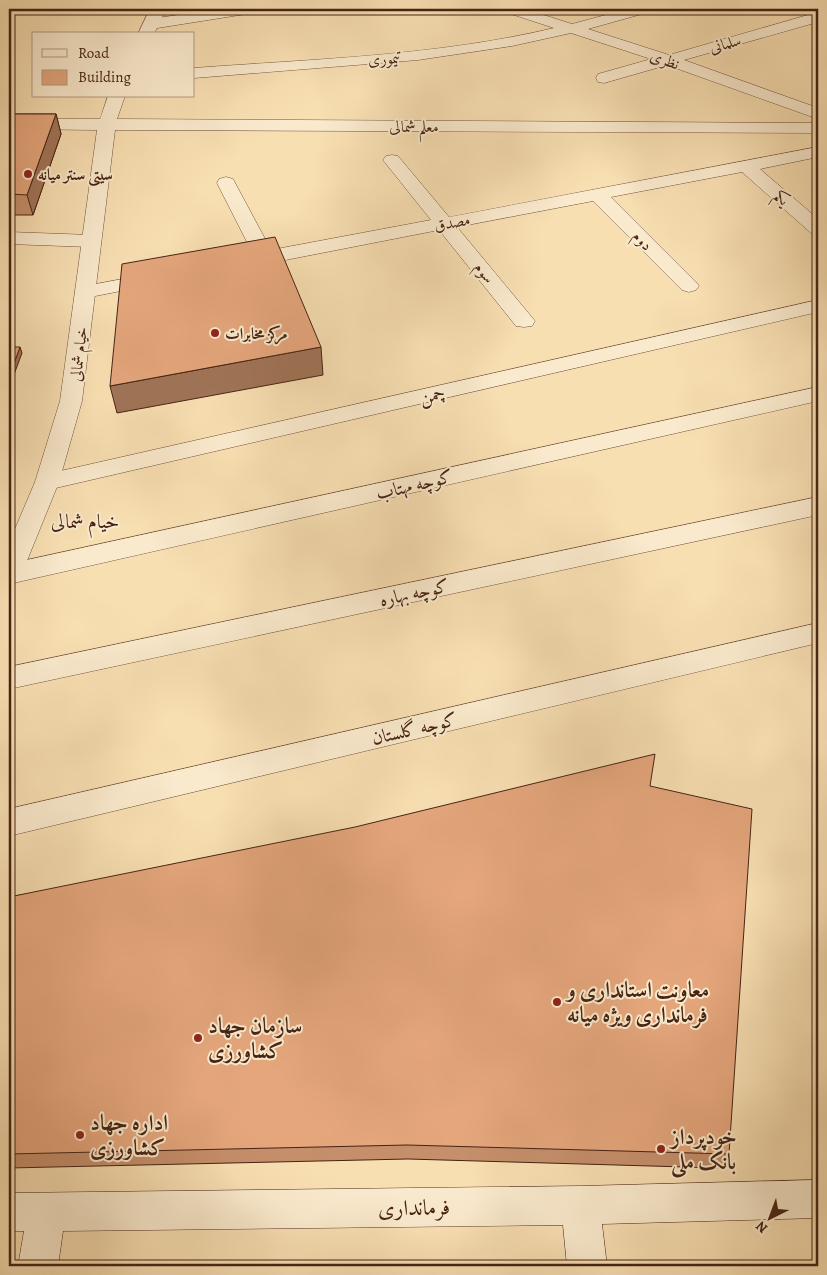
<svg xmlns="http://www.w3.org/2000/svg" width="827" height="1275" viewBox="0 0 827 1275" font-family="Alegreya,Amiri,serif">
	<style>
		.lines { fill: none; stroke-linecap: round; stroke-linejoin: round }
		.minor-casing { stroke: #72523c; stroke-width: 1 }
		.tertiary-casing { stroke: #72523c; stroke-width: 1 }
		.secondary-casing { stroke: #462314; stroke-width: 1 }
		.minor { fill: #faeacd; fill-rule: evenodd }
		.tertiary { fill: #faeacd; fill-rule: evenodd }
		.secondary { fill: #faeacd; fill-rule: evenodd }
		.wall { fill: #c58f6b; stroke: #462314 }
		.shaded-wall { fill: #a07457; stroke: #462314 }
		.building { fill: #e5a67c; stroke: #462314 }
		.poi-dot { fill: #8f2418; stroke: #faeacd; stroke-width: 2 }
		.labels { text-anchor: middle; stroke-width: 4; stroke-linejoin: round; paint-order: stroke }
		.far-street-label { font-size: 16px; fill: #462314; stroke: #faeacd }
		.far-poi-label { font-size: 16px; font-weight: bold; fill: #462314; stroke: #faeacd; text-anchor: start }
		.street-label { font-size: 19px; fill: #462314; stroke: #faeacd }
		.neighbourhood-label { font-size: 20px; fill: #462314; stroke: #faeacd }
		.near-poi-label { font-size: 22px; font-weight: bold; fill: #462314; stroke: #faeacd; text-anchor: start }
		.near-street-label { font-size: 22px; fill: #462314; stroke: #faeacd }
	</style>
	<rect width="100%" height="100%" fill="#f8dfb2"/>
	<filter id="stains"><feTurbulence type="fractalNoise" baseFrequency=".004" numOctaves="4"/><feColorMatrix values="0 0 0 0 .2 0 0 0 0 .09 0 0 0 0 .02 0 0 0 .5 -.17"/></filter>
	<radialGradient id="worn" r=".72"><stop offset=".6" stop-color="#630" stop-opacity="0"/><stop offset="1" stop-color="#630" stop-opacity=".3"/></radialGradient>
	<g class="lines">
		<!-- minor casing -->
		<g class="minor-casing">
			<g id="minor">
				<polygon points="219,9 254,9 251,12 246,14 151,29 146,27 143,24 146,21 151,19"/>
				<path d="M503,9H525L572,24L628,9H651L649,12L588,29L669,55L818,12V22L684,60L818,108V119L667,65L604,83L598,82L596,78L598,74L651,59L571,33L512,46L418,60L194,78V68C314,59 437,56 554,28L505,12Z"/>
				<polygon points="818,147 818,157 760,169 818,219 818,235 811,233 742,172 611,197 696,282 699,286 696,290 689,292 682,290 593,201 457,227 535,321 532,326 524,327 516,326 439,230 265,264 246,267 239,265 236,261 239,257 253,254 217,183 219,179 226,177 233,179 271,250 431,220 383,160 386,156 392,155 398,156 449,217"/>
				<polygon points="9,232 91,235 98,237 101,241 98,245 91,247 9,244"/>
				<polygon points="155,273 162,275 165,279 162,283 85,298 78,296 75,292 78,288 85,286"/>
				<polygon points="818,300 818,312 47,490 38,488 35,482 38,476 47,474"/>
				<polygon points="818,387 818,401 9,584 9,564"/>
				<polygon points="818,497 818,515 9,689 9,667"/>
				<polygon points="818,623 818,643 9,836 9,809"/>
			</g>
		</g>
		<!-- tertiary casing -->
		<g class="tertiary-casing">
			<g id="tertiary">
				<polygon points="150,9 166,9 154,34 138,34"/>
				<polygon points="108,96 125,96 117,119 818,123 818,133 115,130 82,401 59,482 22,573 18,580 9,583 9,543 35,482 60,401 97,130 9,129 9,119 100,119"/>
			</g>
		</g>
		<!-- secondary casing -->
		<g class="secondary-casing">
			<polygon id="secondary" points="818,1180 818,1218 602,1224 607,1266 567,1266 563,1225 63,1231 58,1266 18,1266 24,1231 9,1231 9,1193 581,1186"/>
		</g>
		<!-- minor -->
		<use href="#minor" class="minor"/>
		<!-- tertiary -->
		<use href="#tertiary" class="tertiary"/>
		<!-- secondary -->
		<use href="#secondary" class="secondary"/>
	</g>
	<!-- wall -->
	<g class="wall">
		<polygon points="9,114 56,114 61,134 33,215 9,215"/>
		<polygon points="650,786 729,1154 720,1168 408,1159 9,1168 9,897"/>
	</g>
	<!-- shaded-wall -->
	<g class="shaded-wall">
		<polygon points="56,114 61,134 33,215 27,195"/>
		<polygon points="20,347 22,353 9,388 9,377"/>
		<polygon points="321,347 323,375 117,413 110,386"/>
	</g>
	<!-- building -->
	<g class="building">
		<polygon points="9,114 56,114 27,195 9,194"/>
		<polygon points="275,237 321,347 110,386 122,264"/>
		<polygon points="9,347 20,347 9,377"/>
		<polygon points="655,754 650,786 752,809 729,1154 407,1145 9,1154 9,897 355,827"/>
	</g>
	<!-- markers -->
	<g class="poi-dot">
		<circle cx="28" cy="174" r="5"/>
		<circle cx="215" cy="333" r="5"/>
		<circle cx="557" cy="1002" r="5"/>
		<circle cx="198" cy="1038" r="5"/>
		<circle cx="80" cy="1135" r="5"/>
		<circle cx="661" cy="1149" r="5"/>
	</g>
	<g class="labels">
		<!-- far-street labels -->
		<g class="far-street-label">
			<text transform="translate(725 43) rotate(-15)" y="6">سلمانی</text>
			<text transform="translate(384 58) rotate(-4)" y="6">تیموری</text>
			<text transform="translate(665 59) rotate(19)" y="6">نظری</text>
			<text x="414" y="132">معلم شمالی</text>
			<text transform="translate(782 197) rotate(41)" y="6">یکم</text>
			<text transform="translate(452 222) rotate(-11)" y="6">مصدق</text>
			<text transform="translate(643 240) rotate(45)" y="6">دوم</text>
			<text transform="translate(485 272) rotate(51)" y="6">سوم</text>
			<text transform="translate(78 354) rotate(-83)" y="6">خیام شمالی</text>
		</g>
		<!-- far-poi labels -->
		<g class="far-poi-label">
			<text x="38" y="180">سیتی سنتر میانه</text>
			<text x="225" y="339">مرکز مخابرات</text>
		</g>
		<!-- street labels -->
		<g class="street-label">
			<text transform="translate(432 394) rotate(-13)" y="7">چمن</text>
			<text transform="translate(414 484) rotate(-13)" y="7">کوچه مهتاب</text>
			<text transform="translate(414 592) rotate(-12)" y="7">کوچه بهاره</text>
			<text transform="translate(414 728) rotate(-13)" y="7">کوچه گلستان</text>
		</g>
		<!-- neighbourhood labels -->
		<g class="neighbourhood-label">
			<text x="85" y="528">خیام شمالی</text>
		</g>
		<!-- near-poi labels -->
		<g class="near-poi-label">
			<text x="567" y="997">معاونت استانداری و<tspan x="567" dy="25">فرمانداری ویژه میانه</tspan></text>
			<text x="208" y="1033">سازمان جهاد<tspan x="208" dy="25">کشاورزی</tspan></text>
			<text x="90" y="1130">اداره جهاد<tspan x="90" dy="25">کشاورزی</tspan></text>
			<text x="671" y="1144">خودپرداز<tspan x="671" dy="25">بانک ملی</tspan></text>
		</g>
		<!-- near-street labels -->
		<g class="near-street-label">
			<text transform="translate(414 1207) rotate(-1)" y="8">فرمانداری</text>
		</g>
	</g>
	<!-- margin -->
	<rect width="827" height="1275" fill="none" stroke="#f8dfb2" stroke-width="30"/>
	<rect x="10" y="10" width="807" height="1255" fill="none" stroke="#462314" stroke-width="2.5"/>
	<rect x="15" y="15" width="797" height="1245" fill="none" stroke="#462314"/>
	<!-- legend -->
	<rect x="32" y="32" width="162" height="65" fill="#faeacd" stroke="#b29a83"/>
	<rect x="42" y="49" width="25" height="8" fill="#faeacd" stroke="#b29a83"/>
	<text x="78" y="58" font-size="15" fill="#462314">Road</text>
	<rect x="42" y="70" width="25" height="15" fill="#e5a67c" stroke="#b29a83"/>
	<text x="78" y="82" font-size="15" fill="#462314">Building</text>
	<!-- north arrow -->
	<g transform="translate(770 1218) rotate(222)" stroke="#faeacd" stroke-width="4" paint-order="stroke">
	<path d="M0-4L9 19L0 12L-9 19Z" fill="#462314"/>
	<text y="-8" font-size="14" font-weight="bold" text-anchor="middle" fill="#462314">N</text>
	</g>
	<rect width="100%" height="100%" filter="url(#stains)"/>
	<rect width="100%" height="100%" fill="url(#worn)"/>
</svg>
